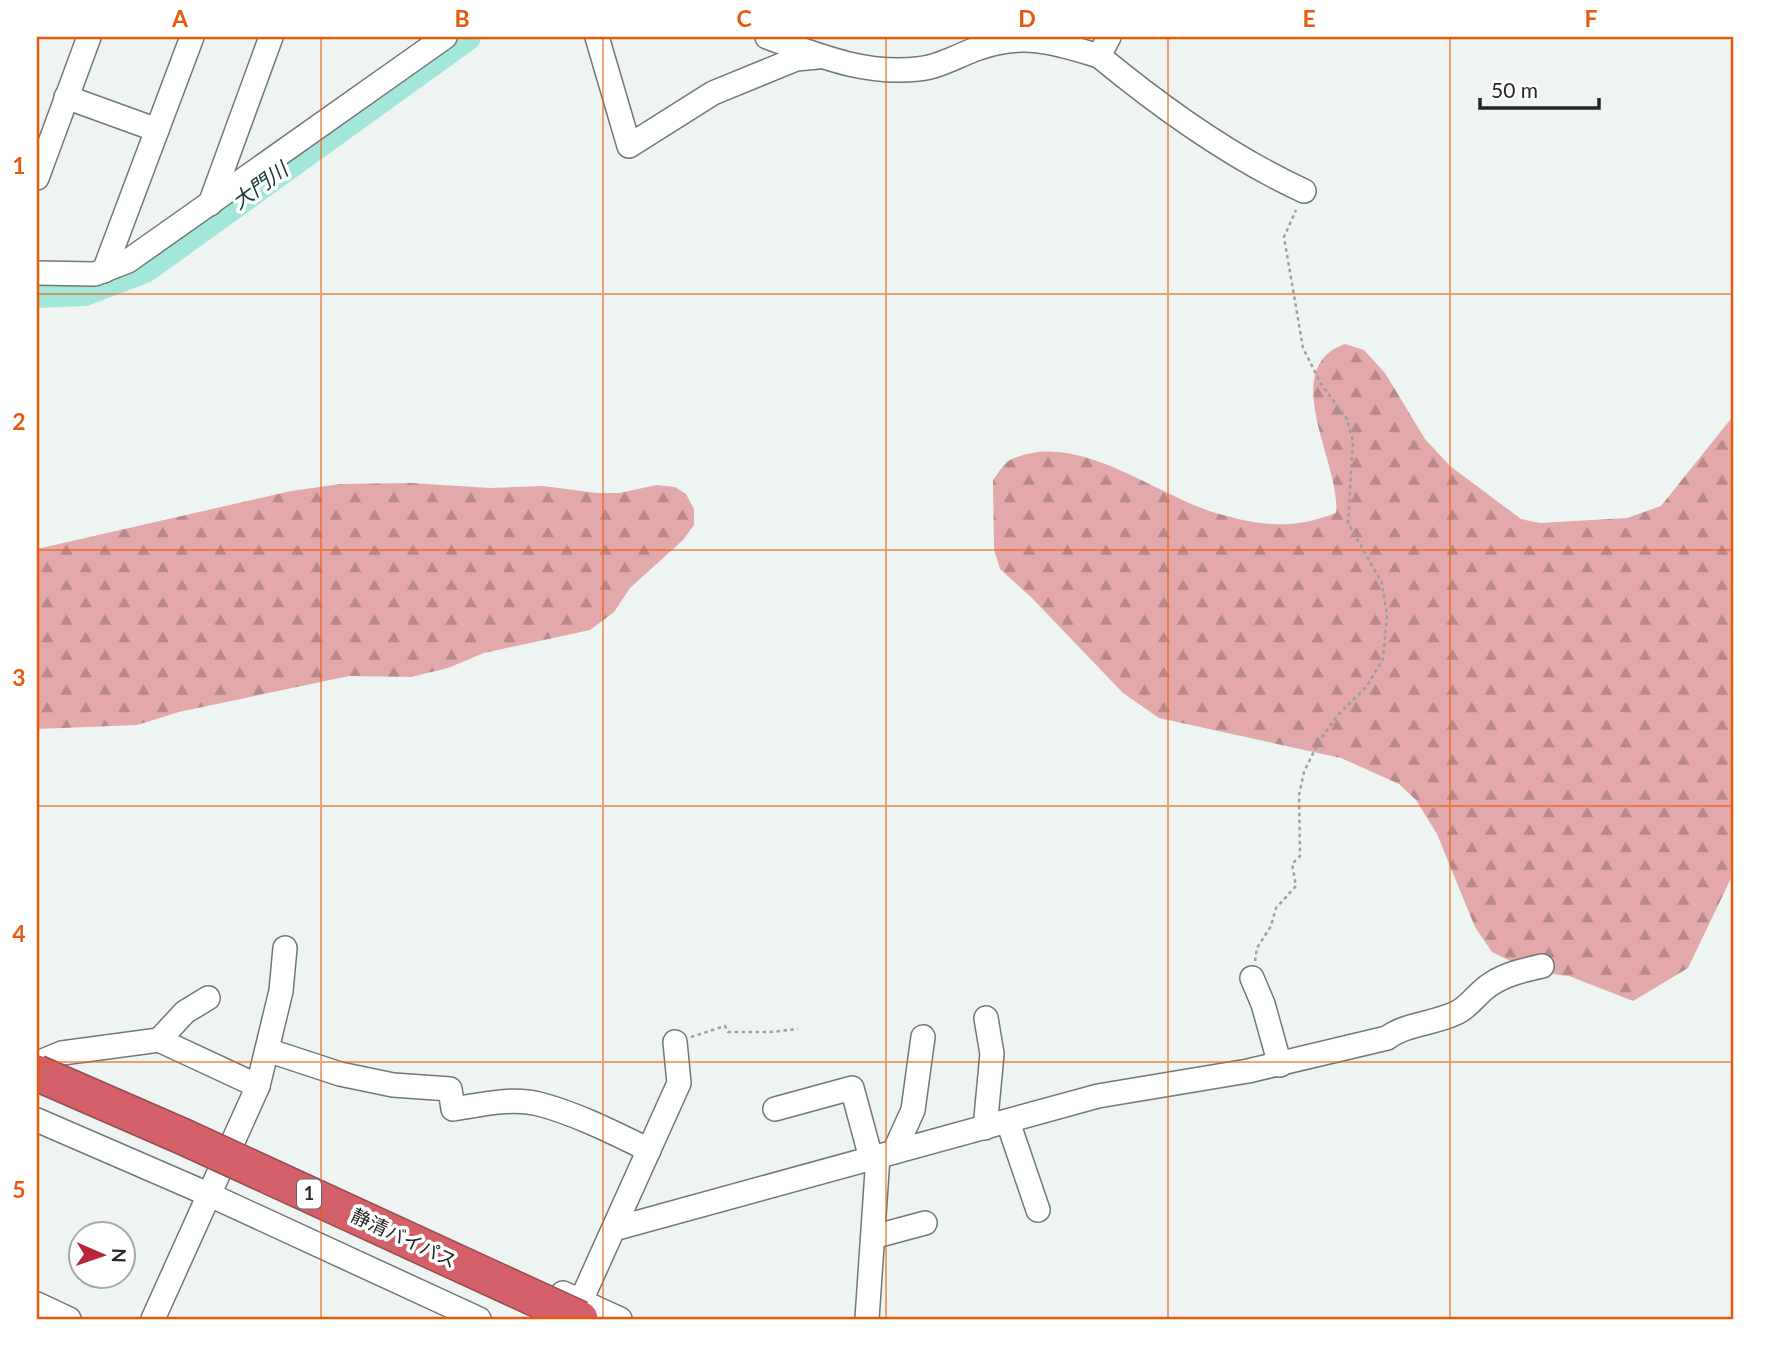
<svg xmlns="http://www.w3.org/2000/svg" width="1771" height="1356" viewBox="0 0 1771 1356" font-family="Lato,'Noto Sans JP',sans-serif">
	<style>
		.forest { fill: url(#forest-firs) }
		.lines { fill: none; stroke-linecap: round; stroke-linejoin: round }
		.river { stroke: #a3e7db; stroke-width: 28 }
		.minor-casing { stroke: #727877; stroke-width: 26 }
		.path { stroke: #9aa09e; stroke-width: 2.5; stroke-dasharray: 3.5 3.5; stroke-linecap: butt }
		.minor { stroke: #fff; stroke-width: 23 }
		.highway-bridge-casing { stroke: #964d52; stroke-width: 38; stroke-linecap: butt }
		.highway-bridge { stroke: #d46169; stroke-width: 35 }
		.grid { fill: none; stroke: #e8590c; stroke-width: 2; stroke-opacity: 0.55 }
		.labels { text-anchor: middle; stroke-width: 7; stroke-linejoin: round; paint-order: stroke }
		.shield { fill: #fff; stroke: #666867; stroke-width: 2 }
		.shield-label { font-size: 18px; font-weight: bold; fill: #242726 }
		.street-label { font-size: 19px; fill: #242726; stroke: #fff }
		.water-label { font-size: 21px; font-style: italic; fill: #163732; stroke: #fff }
		.neatline { fill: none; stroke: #e8590c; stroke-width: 2.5 }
		.grid-label { font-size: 23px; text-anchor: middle; font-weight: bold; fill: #e8590c }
	</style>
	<defs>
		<pattern id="forest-firs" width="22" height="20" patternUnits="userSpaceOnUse" patternTransform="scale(1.75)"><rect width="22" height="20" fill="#e3a8a9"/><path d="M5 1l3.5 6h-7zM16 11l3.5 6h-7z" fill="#b88989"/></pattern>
	</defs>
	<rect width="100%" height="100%" fill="#edf4f2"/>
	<!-- forest -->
	<g class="forest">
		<path d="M1345,344L1364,350L1385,373L1425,439L1450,466L1521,519L1540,523L1627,518L1661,506L1734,415V872L1688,968L1633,1001L1569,976L1533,972L1492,952L1475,927L1437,834L1416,800L1399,784L1341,758L1159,718L1123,693L1032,598L1000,569L994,549L993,480C998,474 1003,464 1010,460C1076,428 1156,496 1216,513C1261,526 1292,530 1336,513C1342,466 1276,368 1345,344Z"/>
		<polygon points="410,483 491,488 543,486 597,493 619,493 657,485 675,487 686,494 694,509 694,525 683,540 630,588 614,612 590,630 484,653 448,668 411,677 349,676 179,712 137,725 37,729 37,549 291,491 341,484"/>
	</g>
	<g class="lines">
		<!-- river -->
		<polyline class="river" points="37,294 85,292 145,269 467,37"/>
		<!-- minor casing -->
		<g class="minor-casing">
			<g id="minor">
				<polyline points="597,37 629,146 713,93 796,59 818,57"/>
				<path d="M767,37C817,55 864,75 918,69C940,67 958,55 979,48C1023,32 1056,43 1099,56L1109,37"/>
				<path d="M1099,56C1162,108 1230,157 1304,191"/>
				<polyline points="66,97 157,130"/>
				<polyline points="37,178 89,37"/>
				<polyline points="210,204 271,37"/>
				<polyline points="104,271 192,37"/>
				<polyline points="37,273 95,274 128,261 445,37"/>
				<polyline points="1252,978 1263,1004 1280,1065"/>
				<polyline points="159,1040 258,1086"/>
				<path d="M267,1050L340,1074L393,1085L450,1089L453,1109C480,1105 511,1097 539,1104C577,1114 614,1133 649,1150"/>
				<polyline points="45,1060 62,1053 159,1040 185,1012 208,998"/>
				<polyline points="775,1109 852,1088 871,1158"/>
				<polyline points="37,1120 210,1195 479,1319"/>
				<polyline points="1008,1122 1038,1210"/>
				<polyline points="985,1128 992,1054 986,1018"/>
				<polyline points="894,1152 913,1110 923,1037"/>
				<path d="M614,1229L1098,1096L1248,1071L1387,1038C1407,1023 1435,1024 1458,1012C1470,1006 1478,992 1491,984C1506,974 1524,970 1542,966"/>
				<polyline points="873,1237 925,1223"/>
				<polyline points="563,1293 620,1319"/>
				<polyline points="37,1304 69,1319"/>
				<polyline points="575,1314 679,1083 675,1042"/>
				<polyline points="153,1319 258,1086 281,991 285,948"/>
				<polyline points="867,1319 878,1156"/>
			</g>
		</g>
		<!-- path -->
		<g class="path">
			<polyline points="1255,961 1257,948 1271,926 1276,908 1296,886 1292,864 1300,856 1299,795 1304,772 1318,743 1337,716 1367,686 1383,659 1387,615 1382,583 1348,523 1353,441 1347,419 1321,384 1303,348 1284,237 1296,210"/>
			<polyline points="691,1037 725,1026 728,1032 771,1032 798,1029"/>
		</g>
		<!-- minor -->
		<use href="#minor" class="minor"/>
		<!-- highway-bridge casing -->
		<g class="highway-bridge-casing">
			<polyline id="highway-bridge" points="37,1073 184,1137 580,1319"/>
		</g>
		<!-- highway-bridge -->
		<use href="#highway-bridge" class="highway-bridge"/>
	</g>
	<!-- grid -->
	<path class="grid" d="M321,37V1319M603,37V1319M886,37V1319M1168,37V1319M1450,37V1319M37,294H1734M37,550H1734M37,806H1734M37,1062H1734"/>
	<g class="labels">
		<!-- shield labels -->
		<rect class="shield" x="297" y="1179.5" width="24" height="29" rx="5"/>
		<g class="shield-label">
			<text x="309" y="1200">1</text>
		</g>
		<!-- street labels -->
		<g class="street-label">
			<text transform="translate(404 1238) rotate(25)" y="7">静清バイパス</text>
		</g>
		<!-- water labels -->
		<g class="water-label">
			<text transform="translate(260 186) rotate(-36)" y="7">大門川</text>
		</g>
	</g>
	<!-- border -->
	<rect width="1771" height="1356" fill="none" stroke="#ffffff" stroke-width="77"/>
	<!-- north arrow -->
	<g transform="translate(102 1255) rotate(92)"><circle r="33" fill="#ffffff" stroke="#a7a9a8" stroke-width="2"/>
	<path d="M0-5L12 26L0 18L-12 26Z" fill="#b7253d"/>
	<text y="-10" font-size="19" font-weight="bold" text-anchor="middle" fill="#242726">N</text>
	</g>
	<!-- scale -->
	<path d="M1480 98v10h119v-10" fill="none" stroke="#242726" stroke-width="3.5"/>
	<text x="1491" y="98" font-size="21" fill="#242726" stroke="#ffffff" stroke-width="5" paint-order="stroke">50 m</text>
	<rect x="38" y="38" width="1694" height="1280" class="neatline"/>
	<g class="grid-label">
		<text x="180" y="27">A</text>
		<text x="462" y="27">B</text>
		<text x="744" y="27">C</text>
		<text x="1027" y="27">D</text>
		<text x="1309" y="27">E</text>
		<text x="1591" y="27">F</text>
		<text x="19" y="174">1</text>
		<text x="19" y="430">2</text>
		<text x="19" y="686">3</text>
		<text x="19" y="942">4</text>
		<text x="19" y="1198">5</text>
	</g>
</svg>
